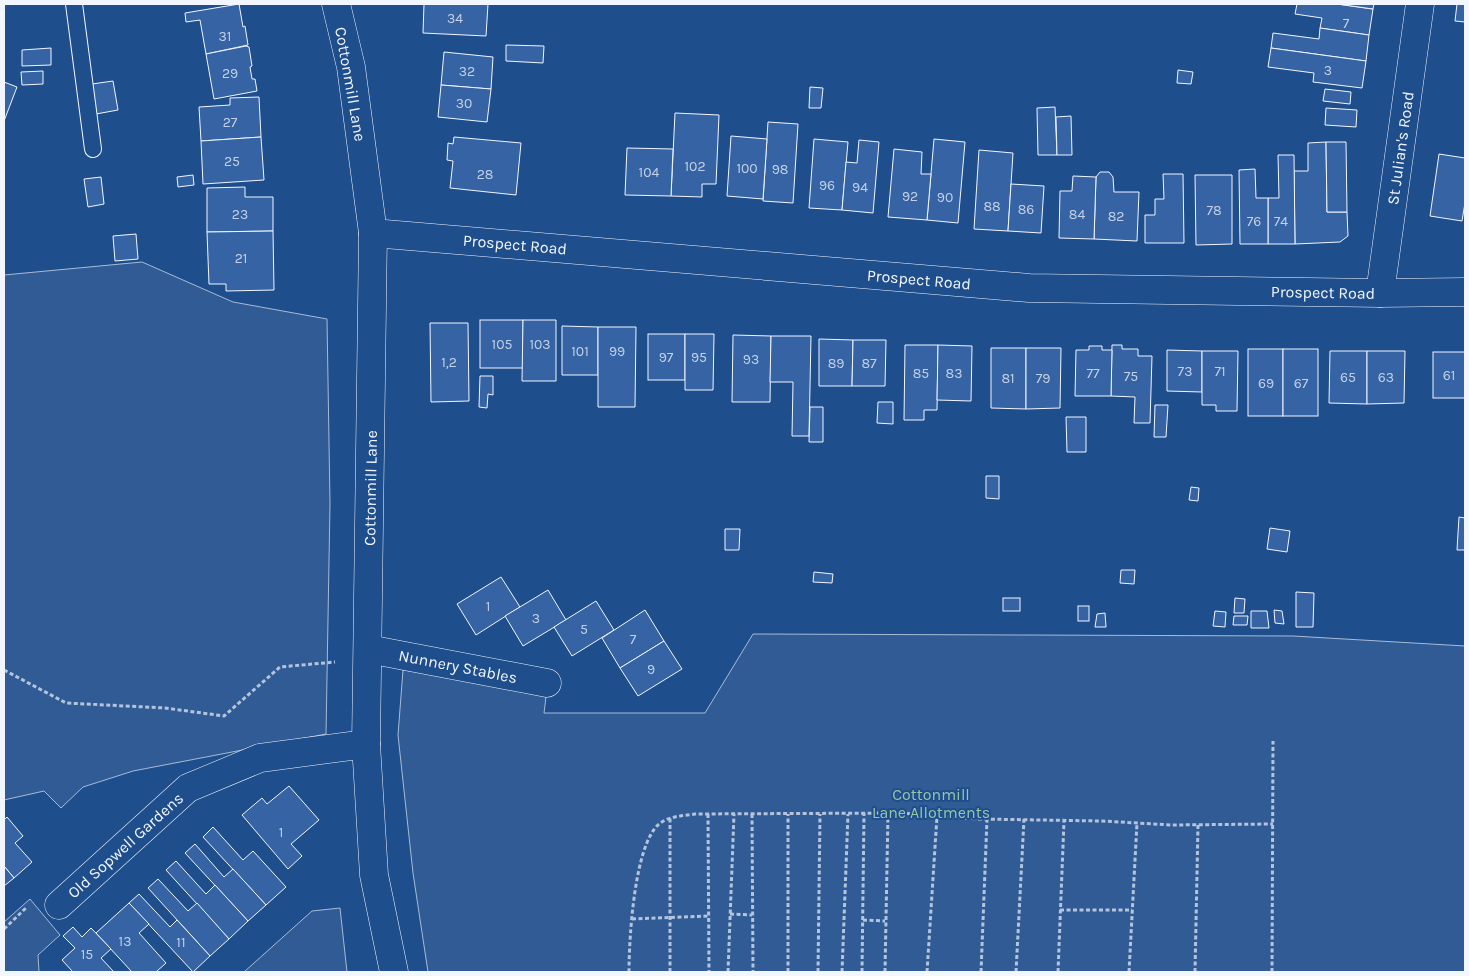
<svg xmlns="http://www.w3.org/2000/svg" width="1469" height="976" viewBox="0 0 1469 976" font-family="Karla,sans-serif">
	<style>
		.built { fill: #305b95; stroke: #a8bbd7 }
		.building { fill: #3563a3; stroke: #f2f6ff }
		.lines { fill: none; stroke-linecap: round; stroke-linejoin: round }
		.lane-casing { stroke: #f2f6ff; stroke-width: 18 }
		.street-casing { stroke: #f2f6ff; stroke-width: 29 }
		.secondary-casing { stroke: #f2f6ff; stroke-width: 29 }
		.path { stroke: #b3c4dc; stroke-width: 3; stroke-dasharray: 4 2.5; stroke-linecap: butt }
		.lane { stroke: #1f4e8c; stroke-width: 16 }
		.street { stroke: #1f4e8c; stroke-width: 28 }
		.secondary { stroke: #1f4e8c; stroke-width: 28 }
		.labels { text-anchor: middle; stroke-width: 4; stroke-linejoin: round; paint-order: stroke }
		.number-label { font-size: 14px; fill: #c3d1e8 }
		.street-label { font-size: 16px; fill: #f2f6ff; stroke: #1f4e8c }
		.park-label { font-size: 16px; fill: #97c8a6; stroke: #1f4e8c }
	</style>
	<rect width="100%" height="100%" fill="#1f4e8c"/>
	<!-- built -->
	<g class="built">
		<polygon points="142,262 233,302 327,319 330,504 326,734 133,771 83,787 61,808 44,791 4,800 4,275"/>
		<polygon points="753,634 1293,636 1465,646 1465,972 428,972 413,873 398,735 403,670 547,689 544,713 705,713"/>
		<polygon points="30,899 60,935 38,955 39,972 4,972 4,922"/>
		<polygon points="340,908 347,972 244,972 312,911"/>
	</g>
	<!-- building -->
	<g class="building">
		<polygon points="239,4 243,27 245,26 248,45 206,54 200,20 186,22 185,13"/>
		<polygon points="424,4 488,4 486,36 423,33"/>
		<polygon points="1297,4 1337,4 1373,9 1369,35 1320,28 1322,18 1295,14"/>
		<polygon points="1337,4 1374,4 1373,9"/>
		<polygon points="1457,4 1465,4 1465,22 1455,21"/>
		<polygon points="1320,28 1369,35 1366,61 1271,48 1273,33 1319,39"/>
		<polygon points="506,45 544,46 543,63 506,61"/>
		<polygon points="246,46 249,47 252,66 250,67 252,79 255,79 257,91 214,99 206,54"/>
		<polygon points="51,48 51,65 22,66 22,50"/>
		<polygon points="1271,48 1366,61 1362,88 1313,82 1314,73 1268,67"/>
		<polygon points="444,52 493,57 491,89 441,85"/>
		<polygon points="1178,70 1193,72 1191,84 1177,83"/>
		<polygon points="43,71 43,84 22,85 21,72"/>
		<polygon points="113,81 118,110 96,114 92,84"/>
		<polygon points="4,82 17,87 4,121"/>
		<polygon points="441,85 491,89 487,122 438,117"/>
		<polygon points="810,87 823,88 821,108 809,108"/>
		<polygon points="1325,89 1351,92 1350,104 1323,101"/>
		<polygon points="259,97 261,137 201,141 199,107 230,105 230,98"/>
		<polygon points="1055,107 1057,155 1038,155 1037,108"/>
		<polygon points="1326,108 1357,110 1356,127 1325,125"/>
		<polygon points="675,113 719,115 716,184 702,184 702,197 671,196"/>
		<polygon points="1071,116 1072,155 1057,155 1056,117"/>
		<polygon points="768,122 798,124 793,203 763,201"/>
		<polygon points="731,136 767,139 763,199 727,196"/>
		<polygon points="261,137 264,180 203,184 201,141"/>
		<polygon points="454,137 521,143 516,195 450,188 453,161 447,160 448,143 453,144"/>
		<polygon points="814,139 848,142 842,210 809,208"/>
		<polygon points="934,139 965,142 958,223 927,220"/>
		<polygon points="859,140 879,142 873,213 842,210 846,162 857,163"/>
		<polygon points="1326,142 1327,212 1347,212 1348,236 1340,242 1295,244 1294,171 1308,171 1308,143"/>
		<polygon points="1326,142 1346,142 1347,212 1327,212"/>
		<polygon points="627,148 673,149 671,196 625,195"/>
		<polygon points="894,149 922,152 921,174 931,174 927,220 888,217"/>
		<polygon points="979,150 1013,153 1008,231 974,229"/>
		<polygon points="1439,154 1465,158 1465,203 1462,221 1430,216"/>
		<polygon points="1278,155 1294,155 1295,244 1268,244 1268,198 1279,198"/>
		<polygon points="1255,169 1256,198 1268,198 1268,244 1240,244 1239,170"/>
		<polygon points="1100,172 1109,172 1113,177 1114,192 1139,192 1137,241 1094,239 1096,177"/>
		<polygon points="1163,174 1183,174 1184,243 1145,243 1145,215 1155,215 1155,199 1164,199"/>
		<polygon points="193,175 194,185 178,187 177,177"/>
		<polygon points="1195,175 1232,175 1232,244 1196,245"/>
		<polygon points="1073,176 1096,177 1094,239 1059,238 1060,191 1072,191"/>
		<polygon points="101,177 104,204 88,207 84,179"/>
		<polygon points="1011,184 1044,186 1041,233 1008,231"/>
		<polygon points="245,187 245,197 273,197 273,231 207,232 207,188"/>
		<polygon points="273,231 274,290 226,291 226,284 209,284 207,232"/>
		<polygon points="136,234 138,259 115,261 113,236"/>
		<rect x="480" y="320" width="43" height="48"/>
		<polygon points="523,320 556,320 556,381 522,381"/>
		<polygon points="430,323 468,323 469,401 431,402"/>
		<polygon points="562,326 598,327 598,375 562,375"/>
		<polygon points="598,327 636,327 635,407 598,407"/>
		<rect x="648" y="334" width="37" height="46"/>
		<polygon points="685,334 714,334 713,390 685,390"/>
		<polygon points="733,335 771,336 770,402 732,402"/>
		<polygon points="771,336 811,336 809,436 792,436 793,382 770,382"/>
		<polygon points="819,339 853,340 852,386 819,386"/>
		<polygon points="853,340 886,340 885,386 852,386"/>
		<polygon points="905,345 938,345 937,410 924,410 924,420 904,420"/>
		<polygon points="938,345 972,346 971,401 937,400"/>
		<polygon points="1112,345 1122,345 1122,349 1138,349 1138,356 1152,356 1150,423 1134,423 1135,397 1111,396"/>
		<polygon points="1089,346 1102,346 1102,350 1112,350 1111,396 1075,396 1076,350 1089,350"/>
		<polygon points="991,348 1026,348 1026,409 991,408"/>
		<polygon points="1026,348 1061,348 1060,408 1026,409"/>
		<rect x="1248" y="349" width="35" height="67"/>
		<rect x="1283" y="349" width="35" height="67"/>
		<polygon points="1167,350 1202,351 1202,392 1167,391"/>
		<polygon points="1202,351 1238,351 1237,411 1216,411 1216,405 1202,405"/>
		<polygon points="1330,351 1367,351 1367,404 1329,403"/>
		<polygon points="1367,351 1405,351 1404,403 1367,404"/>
		<rect x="1433" y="352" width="32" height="46"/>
		<polygon points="480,376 493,376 493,395 488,394 487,408 479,407"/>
		<polygon points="878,402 893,402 893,424 877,423"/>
		<polygon points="1155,405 1168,405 1166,437 1154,437"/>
		<polygon points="810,407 823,407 823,442 809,442"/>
		<polygon points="1066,417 1086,417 1086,452 1067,452"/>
		<polygon points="986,476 999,476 999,499 986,498"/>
		<polygon points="1191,487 1199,488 1198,501 1189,500"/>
		<polygon points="1459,517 1465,518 1465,550 1457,550"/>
		<polygon points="1270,528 1290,531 1287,552 1267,549"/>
		<polygon points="725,529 740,529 739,550 725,550"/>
		<polygon points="1121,570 1135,570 1134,584 1120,583"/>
		<polygon points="814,572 833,574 832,583 813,582"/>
		<polygon points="501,577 520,607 476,635 457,604"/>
		<polygon points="548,590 566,620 523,646 505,616"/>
		<polygon points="1296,592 1314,593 1313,627 1296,627"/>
		<rect x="1003" y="598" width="17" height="13"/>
		<polygon points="1235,598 1245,599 1244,613 1234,613"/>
		<polygon points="596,601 614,630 572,656 554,627"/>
		<rect x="1078" y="606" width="11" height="15"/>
		<polygon points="645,610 664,641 620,668 602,638"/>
		<polygon points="1274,610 1282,611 1284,624 1275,623"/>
		<polygon points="1215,611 1226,612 1225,627 1213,626"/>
		<polygon points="1251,611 1267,611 1269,628 1251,628"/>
		<polygon points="1105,613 1106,627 1095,627 1097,614"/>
		<polygon points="1234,616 1248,616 1247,625 1233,625"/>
		<polygon points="664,641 682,669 638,696 620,668"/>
		<polygon points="289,786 319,820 291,844 302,856 288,869 242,815 262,798 267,804"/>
		<polygon points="7,817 23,836 15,843 32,862 14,878 4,866 4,820"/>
		<polygon points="213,827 243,860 253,851 286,887 266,905 203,837"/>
		<polygon points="195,844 224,877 233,869 266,905 248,921 185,853"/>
		<polygon points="176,861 206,894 215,885 248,921 229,939 166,870"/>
		<polygon points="4,866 14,878 4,886"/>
		<polygon points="158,879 188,911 197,903 229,939 210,956 148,888"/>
		<polygon points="139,894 170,927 177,920 210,956 193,972 129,903"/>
		<polygon points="129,903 149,924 139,933 166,963 156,972 132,972 96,933"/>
		<polygon points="73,927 82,937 91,928 111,949 101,958 114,972 73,972 62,960 75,948 63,936"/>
	</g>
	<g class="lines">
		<!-- lane casing -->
		<g class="lane-casing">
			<polyline id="lane" points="74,4 93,149"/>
		</g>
		<!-- street casing -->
		<g class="street-casing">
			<g id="street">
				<polyline points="1380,293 1420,4"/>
				<polyline points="368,649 547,683"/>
				<polyline points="59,905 188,788 260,758 366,744"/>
			</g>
		</g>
		<!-- secondary casing -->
		<g class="secondary-casing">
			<g id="secondary">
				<polyline points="336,4 351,67 373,233 366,744 374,875 394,972"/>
				<polyline points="373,233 1029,288 1380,293 1465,292"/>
			</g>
		</g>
		<!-- path -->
		<g class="path">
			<polyline points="4,670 66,703 165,708 224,716 280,667 335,662"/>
			<polyline points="708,814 709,972"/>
			<polyline points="752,814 753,972"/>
			<polyline points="1060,910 1132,910"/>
			<polyline points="730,914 752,915"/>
			<polyline points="632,919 709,916"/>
			<polyline points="863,920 885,921"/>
			<polyline points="4,929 27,907"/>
			<path d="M629,972C629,940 634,845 659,824C669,816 682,816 695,814L900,813L979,819L1102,821L1172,825L1273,824"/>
			<polyline points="670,972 670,818"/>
			<polyline points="728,972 734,814"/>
			<polyline points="788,972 788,814"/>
			<polyline points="818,972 820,814"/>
			<polyline points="842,972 848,814"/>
			<polyline points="862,972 864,813"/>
			<polyline points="885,972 888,813"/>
			<polyline points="927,972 937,816"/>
			<polyline points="981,972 987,819"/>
			<polyline points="1016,972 1024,819"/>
			<polyline points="1058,972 1064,821"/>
			<polyline points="1129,972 1137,823"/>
			<polyline points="1195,972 1198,825"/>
			<polyline points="1272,972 1273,741"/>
		</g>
		<!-- lane -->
		<use href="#lane" class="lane"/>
		<!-- street -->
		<use href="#street" class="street"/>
		<!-- secondary -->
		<use href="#secondary" class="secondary"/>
	</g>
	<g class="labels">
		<!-- number labels -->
		<g class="number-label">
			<text x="455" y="23">34</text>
			<text x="1346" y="28">7</text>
			<text x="225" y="41">31</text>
			<text x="1328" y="75">3</text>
			<text x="467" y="76">32</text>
			<text x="230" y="78">29</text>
			<text x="464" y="108">30</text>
			<text x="230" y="127">27</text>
			<text x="232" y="166">25</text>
			<text x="695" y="171">102</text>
			<text x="747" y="173">100</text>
			<text x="780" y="174">98</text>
			<text x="649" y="177">104</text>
			<text x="485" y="179">28</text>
			<text x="827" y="190">96</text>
			<text x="860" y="192">94</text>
			<text x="910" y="201">92</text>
			<text x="945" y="202">90</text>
			<text x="992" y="211">88</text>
			<text x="1026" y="214">86</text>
			<text x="1214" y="215">78</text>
			<text x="240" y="219">23</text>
			<text x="1077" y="219">84</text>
			<text x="1116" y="221">82</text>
			<text x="1254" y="226">76</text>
			<text x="1281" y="226">74</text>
			<text x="241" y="263">21</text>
			<text x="502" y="349">105</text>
			<text x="540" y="349">103</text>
			<text x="580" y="356">101</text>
			<text x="617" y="356">99</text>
			<text x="666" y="362">97</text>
			<text x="699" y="362">95</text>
			<text x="751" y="364">93</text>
			<text x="449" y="367">1,2</text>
			<text x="836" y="368">89</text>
			<text x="869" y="368">87</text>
			<text x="1185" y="376">73</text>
			<text x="1220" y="376">71</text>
			<text x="921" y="378">85</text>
			<text x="954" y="378">83</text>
			<text x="1093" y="378">77</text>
			<text x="1449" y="380">61</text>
			<text x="1131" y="381">75</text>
			<text x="1348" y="382">65</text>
			<text x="1386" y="382">63</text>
			<text x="1008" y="383">81</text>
			<text x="1043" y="383">79</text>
			<text x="1266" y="388">69</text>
			<text x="1301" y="388">67</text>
			<text x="488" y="611">1</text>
			<text x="536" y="623">3</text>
			<text x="584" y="634">5</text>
			<text x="633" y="644">7</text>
			<text x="651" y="674">9</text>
			<text x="281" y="837">1</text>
			<text x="125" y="946">13</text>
			<text x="181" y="947">11</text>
			<text x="87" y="959">15</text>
		</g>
		<!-- street labels -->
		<g class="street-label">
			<text transform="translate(351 84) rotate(80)" y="6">Cottonmill Lane</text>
			<text transform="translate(1400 148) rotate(-82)" y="6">St Julian's Road</text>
			<text transform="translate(515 244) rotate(5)" y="6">Prospect Road</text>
			<text transform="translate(919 279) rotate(5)" y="6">Prospect Road</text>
			<text transform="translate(1323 292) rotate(1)" y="6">Prospect Road</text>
			<text transform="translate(370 488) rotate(-89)" y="6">Cottonmill Lane</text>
			<text transform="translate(458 666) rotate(11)" y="6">Nunnery Stables</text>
			<text transform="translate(125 845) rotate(-42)" y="6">Old Sopwell Gardens</text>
		</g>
		<!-- park labels -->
		<g class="park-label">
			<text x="931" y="800">Cottonmill<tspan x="931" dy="18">Lane Allotments</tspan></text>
		</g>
	</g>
	<!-- border -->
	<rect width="1469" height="976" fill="none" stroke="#f2f6ff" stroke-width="10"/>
</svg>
